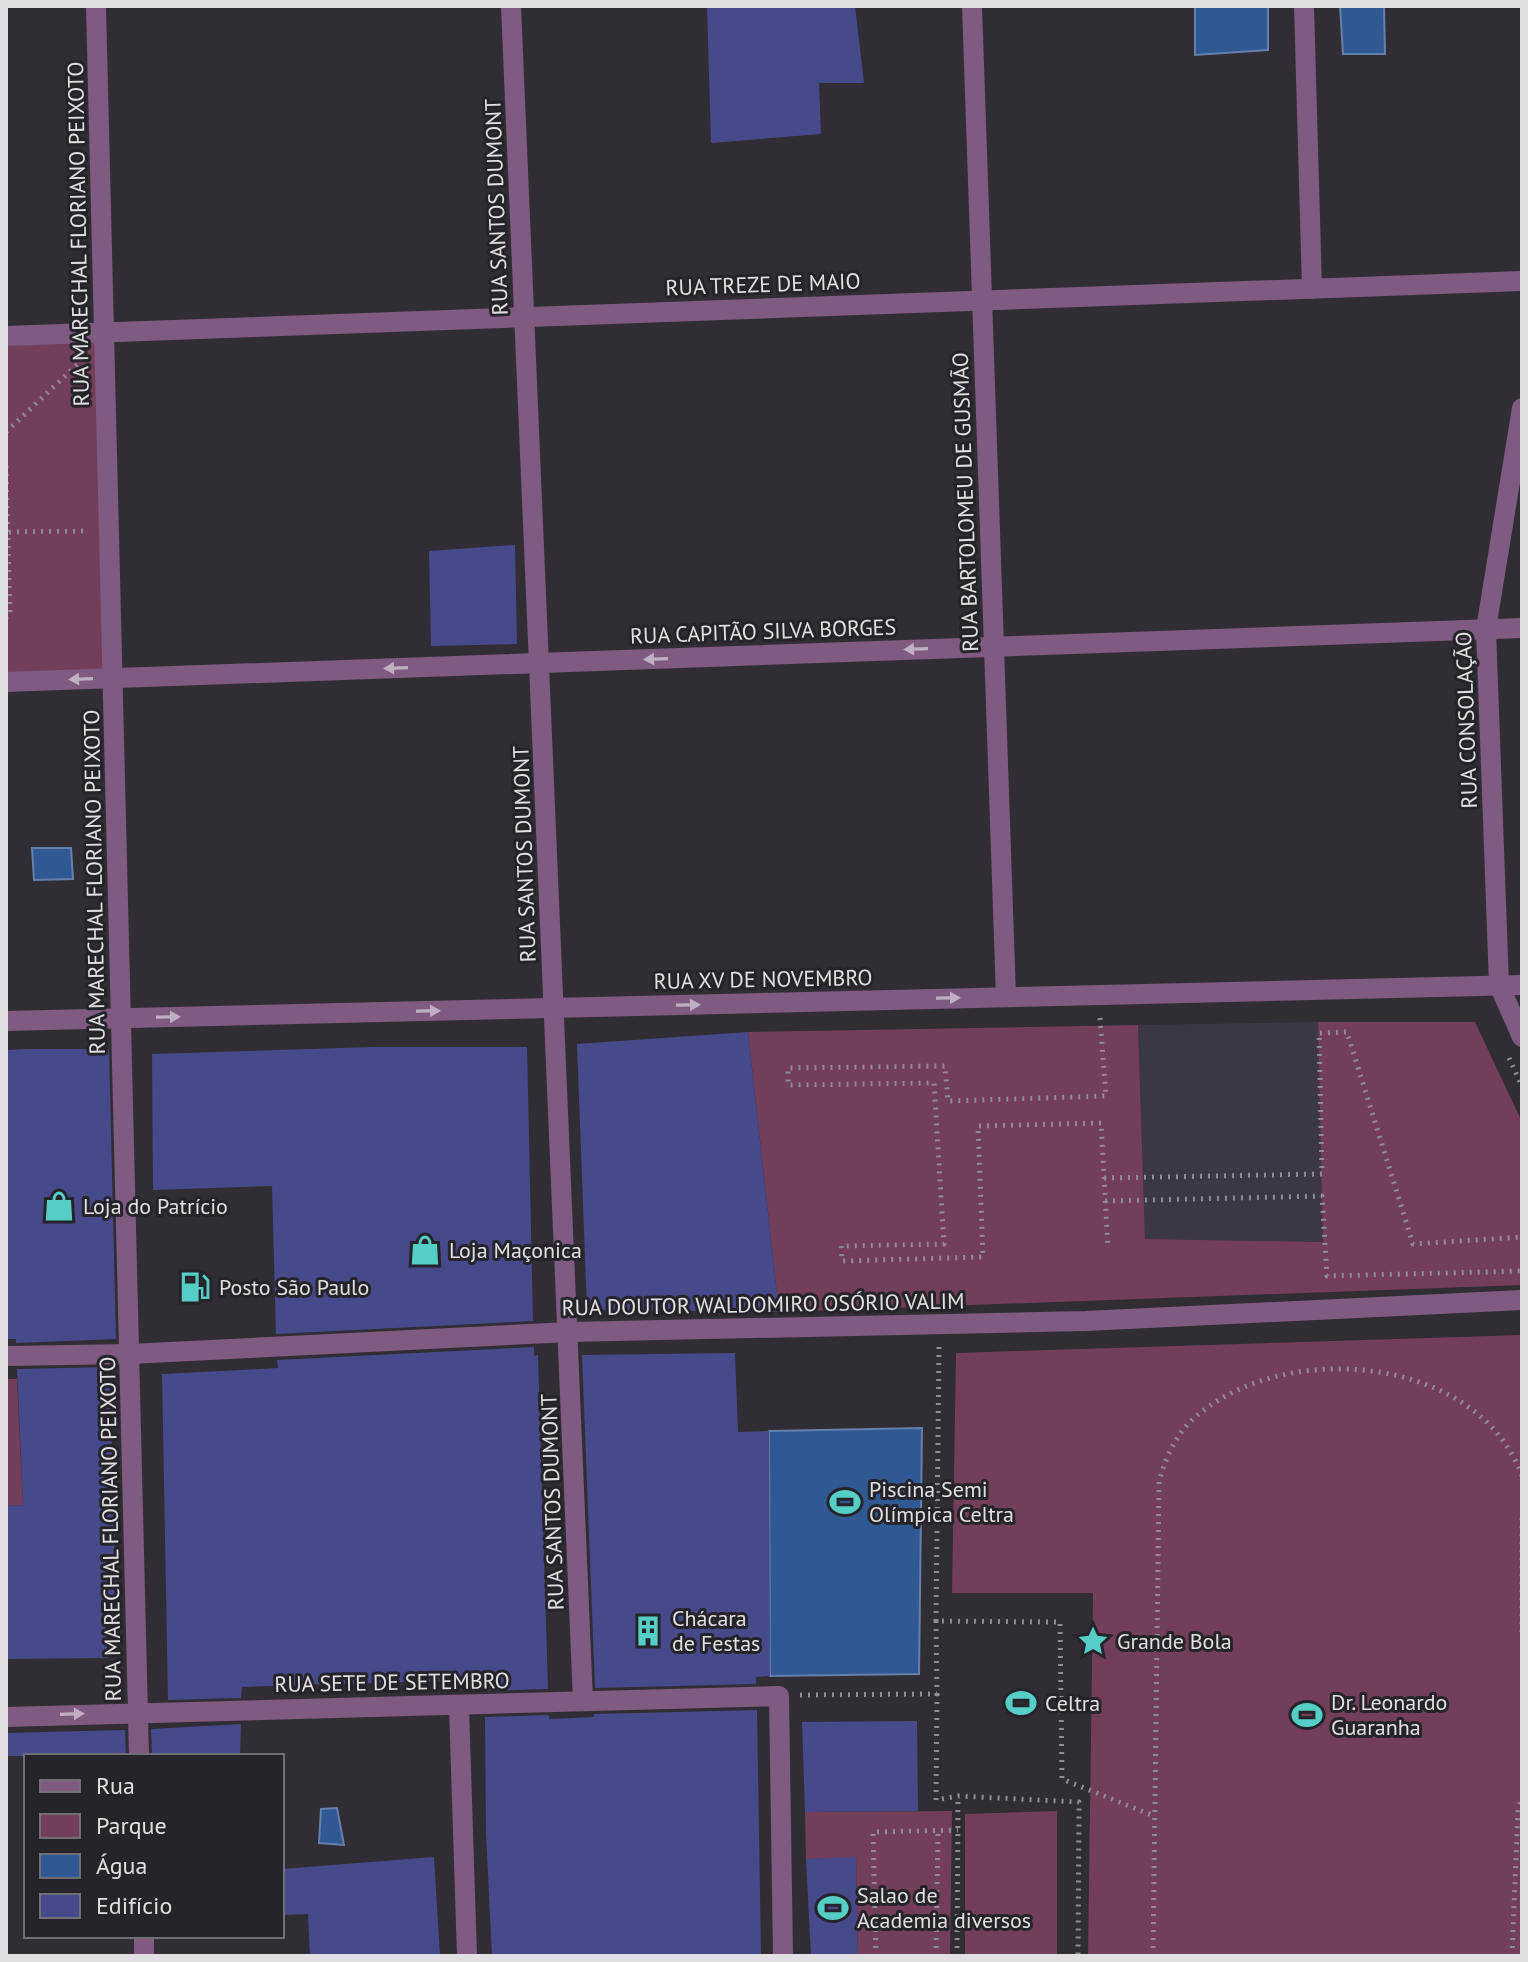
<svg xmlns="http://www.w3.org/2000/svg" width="1528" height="1962" viewBox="0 0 1528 1962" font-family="'PT Sans',sans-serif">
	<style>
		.built { fill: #3c3744 }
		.green { fill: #733e5a }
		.water { fill: #305993; stroke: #6581ab; stroke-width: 2 }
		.building { fill: #474a8a }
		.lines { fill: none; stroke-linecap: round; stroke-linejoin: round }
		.path { stroke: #8f8c93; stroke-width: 5; stroke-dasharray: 2 6; stroke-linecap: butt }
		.minor { stroke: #7f5a81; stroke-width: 20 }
		.oneway { fill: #bfb0c1 }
		.labels { text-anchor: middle; stroke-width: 6; stroke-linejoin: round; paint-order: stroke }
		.street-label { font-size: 22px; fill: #e1dfe4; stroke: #26242b }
		.poi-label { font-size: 22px; fill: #e1dfe4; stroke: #26242b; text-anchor: start }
	</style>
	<rect width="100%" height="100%" fill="#302d35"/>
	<!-- built -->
	<polygon class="built" points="1318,1022 1324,1242 1145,1239 1138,1025"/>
	<!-- green -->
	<g class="green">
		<polygon points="104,333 113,678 6,682 6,336"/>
		<polygon points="1318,1022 1475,1022 1522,1122 1522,1285 779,1312 748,1032 1138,1025 1145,1239 1323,1242"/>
		<polygon points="1522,1335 1522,1956 1088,1956 1093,1593 952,1593 956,1353"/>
		<polygon points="6,1379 17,1379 23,1505 6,1506"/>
		<polygon points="952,1811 950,1956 858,1956 856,1858 806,1859 805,1812"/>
		<polygon points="1057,1811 1057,1956 965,1956 965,1814"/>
	</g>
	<!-- water -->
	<g class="water">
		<polygon points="1195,6 1268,6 1268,50 1195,55"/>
		<polygon points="1340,6 1384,6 1385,54 1343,54"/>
		<polygon points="32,848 71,848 73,879 34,880"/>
		<polygon points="922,1428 919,1674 770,1676 769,1431"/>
		<polygon points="337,1808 344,1845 319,1843 321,1809"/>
	</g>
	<!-- building -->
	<g class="building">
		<polygon points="707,6 855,6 864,83 819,83 821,134 711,143"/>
		<polygon points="515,545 517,644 431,646 429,551"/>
		<polygon points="748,1032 779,1312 587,1310 577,1044"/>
		<polygon points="373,1047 527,1047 533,1321 276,1334 272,1186 153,1190 152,1054"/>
		<polygon points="27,1049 109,1049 116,1339 16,1343 16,1339 6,1339 6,1050"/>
		<polygon points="534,1347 534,1356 538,1355 548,1689 484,1691 484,1680 331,1684 242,1687 241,1698 168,1700 162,1374 278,1368 277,1360"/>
		<polygon points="735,1353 738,1432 769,1431 770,1676 756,1677 756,1684 595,1688 582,1355"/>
		<polygon points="109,1367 117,1597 104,1597 108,1658 6,1659 6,1506 23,1505 17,1369"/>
		<polygon points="757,1710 761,1956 492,1956 486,1833 485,1717 549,1715 549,1719 594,1717 594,1714"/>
		<polygon points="917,1721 918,1811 805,1812 802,1722"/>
		<polygon points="241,1724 240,1756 152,1756 151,1729"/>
		<polygon points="125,1730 126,1756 6,1756 6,1733"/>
		<polygon points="434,1857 440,1956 310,1956 308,1914 282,1915 282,1869"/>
		<polygon points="856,1857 858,1956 811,1956 806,1859"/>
	</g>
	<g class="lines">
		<!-- path -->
		<g class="path">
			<polyline points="6,432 81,361"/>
			<polyline points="6,466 10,616 6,617"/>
			<polyline points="9,532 88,531"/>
			<polyline points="1100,1018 1106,1096 948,1101 945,1066 788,1068 788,1085 934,1083 944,1244 841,1246 842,1261 983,1257 978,1126 1101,1123 1108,1248"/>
			<polyline points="1509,1058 1522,1086"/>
			<polyline points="1104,1178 1322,1174 1319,1033 1347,1032 1413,1244 1522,1237"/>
			<polyline points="1105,1201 1322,1196 1327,1276 1522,1271"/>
			<polyline points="939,1347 936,1621 1060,1622 1062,1779 1154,1816"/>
			<polyline points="1522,1518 1522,1638"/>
			<polyline points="937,1694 936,1800 958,1796 1079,1802 1078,1956"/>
			<polyline points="800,1695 937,1694 936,1621"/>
			<polyline points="876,1956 873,1832 958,1830"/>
			<polyline points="936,1956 938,1830"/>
			<polyline points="957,1956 958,1796"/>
			<path d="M1153,1956L1159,1482C1165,1459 1175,1436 1193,1419C1282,1338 1478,1354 1522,1476"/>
			<polyline points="1512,1956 1518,1809 1522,1798"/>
		</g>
		<!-- minor -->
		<g class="minor">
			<polyline points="96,6 139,1756"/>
			<polyline points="511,6 583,1701"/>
			<polyline points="972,6 1006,997"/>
			<polyline points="1304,6 1312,289"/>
			<polyline points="6,336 1522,281"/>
			<polyline points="1522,408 1486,629 1499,985 1522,1037"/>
			<polyline points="6,682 1522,628"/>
			<polyline points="6,1021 1522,985"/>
			<polyline points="6,1356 130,1354 569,1332 1086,1321 1522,1300"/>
			<polyline points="459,1707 467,1956"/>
			<polyline points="6,1717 779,1696 783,1956"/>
			<polyline points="144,1936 144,1956"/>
		</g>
	</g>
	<!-- one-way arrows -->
	<defs><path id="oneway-solid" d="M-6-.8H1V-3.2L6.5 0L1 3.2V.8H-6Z" transform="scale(2)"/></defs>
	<g class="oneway">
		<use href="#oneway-solid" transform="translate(916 649) rotate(178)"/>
		<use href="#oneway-solid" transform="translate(656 659) rotate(178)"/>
		<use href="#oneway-solid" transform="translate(396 668) rotate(178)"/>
		<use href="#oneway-solid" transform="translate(81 679) rotate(178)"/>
		<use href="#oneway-solid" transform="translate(948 998) rotate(-1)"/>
		<use href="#oneway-solid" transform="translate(688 1005) rotate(-1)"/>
		<use href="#oneway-solid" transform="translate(428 1011) rotate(-1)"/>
		<use href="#oneway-solid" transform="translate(168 1017) rotate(-1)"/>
		<use href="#oneway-solid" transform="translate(72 1714) rotate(-2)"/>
	</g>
	<!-- icons -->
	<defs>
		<g id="shop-bare" transform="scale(2.4)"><path d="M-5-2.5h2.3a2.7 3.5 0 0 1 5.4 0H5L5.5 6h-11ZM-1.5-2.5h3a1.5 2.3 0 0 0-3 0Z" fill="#55cec5" stroke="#26242b" stroke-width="2.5" paint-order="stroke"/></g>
		<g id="fuel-bare" transform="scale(2.4)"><path d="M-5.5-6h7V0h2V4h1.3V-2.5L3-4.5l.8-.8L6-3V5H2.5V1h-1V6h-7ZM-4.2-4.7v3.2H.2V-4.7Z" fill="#55cec5" stroke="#26242b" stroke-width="2.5" paint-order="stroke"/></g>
		<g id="stadium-bare" transform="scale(2.4)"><path d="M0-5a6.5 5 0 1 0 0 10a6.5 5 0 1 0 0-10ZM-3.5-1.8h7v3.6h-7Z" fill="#55cec5" stroke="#26242b" stroke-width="2.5" paint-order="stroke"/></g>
		<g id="building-bare" transform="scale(2.4)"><path d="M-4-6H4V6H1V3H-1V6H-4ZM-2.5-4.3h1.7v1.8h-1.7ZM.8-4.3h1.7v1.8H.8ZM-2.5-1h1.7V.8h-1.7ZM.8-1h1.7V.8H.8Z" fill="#55cec5" stroke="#26242b" stroke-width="2.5" paint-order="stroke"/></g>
		<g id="sight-bare" transform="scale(2.4)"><path d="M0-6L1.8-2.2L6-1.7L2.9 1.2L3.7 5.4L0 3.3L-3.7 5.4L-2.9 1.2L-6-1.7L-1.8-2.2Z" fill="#55cec5" stroke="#26242b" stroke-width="2.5" paint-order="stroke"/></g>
	</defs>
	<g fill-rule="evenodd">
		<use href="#shop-bare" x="59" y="1206"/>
		<use href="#shop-bare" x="425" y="1250"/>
		<use href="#fuel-bare" x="195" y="1287"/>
		<use href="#stadium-bare" x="845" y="1502"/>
		<use href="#building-bare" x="648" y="1631"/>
		<use href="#sight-bare" x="1093" y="1641"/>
		<use href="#stadium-bare" x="1021" y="1703"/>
		<use href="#stadium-bare" x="1307" y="1715"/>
		<use href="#stadium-bare" x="833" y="1908"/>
	</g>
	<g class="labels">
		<!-- street labels -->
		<g class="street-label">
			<text transform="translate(496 207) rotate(-92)" y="8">RUA SANTOS DUMONT</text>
			<text transform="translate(78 234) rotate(-91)" y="8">RUA MARECHAL FLORIANO PEIXOTO</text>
			<text transform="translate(763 284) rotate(-2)" y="8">RUA TREZE DE MAIO</text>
			<text transform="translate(965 502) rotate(-92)" y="8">RUA BARTOLOMEU DE GUSMÃO</text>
			<text transform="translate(763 631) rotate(-2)" y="8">RUA CAPITÃO SILVA BORGES</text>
			<text transform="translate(1466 720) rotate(-92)" y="8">RUA CONSOLAÇÃO</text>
			<text transform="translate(524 854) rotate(-92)" y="8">RUA SANTOS DUMONT</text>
			<text transform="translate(94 882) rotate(-91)" y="8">RUA MARECHAL FLORIANO PEIXOTO</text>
			<text transform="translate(763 979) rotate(-1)" y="8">RUA XV DE NOVEMBRO</text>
			<text transform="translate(763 1304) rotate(-1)" y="8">RUA DOUTOR WALDOMIRO OSÓRIO VALIM</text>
			<text transform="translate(552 1502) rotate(-92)" y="8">RUA SANTOS DUMONT</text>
			<text transform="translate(110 1529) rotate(-91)" y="8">RUA MARECHAL FLORIANO PEIXOTO</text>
			<text transform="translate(392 1682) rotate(-1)" y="8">RUA SETE DE SETEMBRO</text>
		</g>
		<!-- poi labels -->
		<g class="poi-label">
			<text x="83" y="1214">Loja do Patrício</text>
			<text x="449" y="1258">Loja Maçonica</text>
			<text x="219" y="1295">Posto São Paulo</text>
			<text x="869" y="1497">Piscina Semi<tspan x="869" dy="25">Olímpica Celtra</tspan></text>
			<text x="672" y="1626">Chácara<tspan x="672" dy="25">de Festas</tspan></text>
			<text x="1117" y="1649">Grande Bola</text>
			<text x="1331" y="1710">Dr. Leonardo<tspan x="1331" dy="25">Guaranha</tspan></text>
			<text x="1045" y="1711">Celtra</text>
			<text x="857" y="1903">Salao de<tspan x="857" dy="25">Academia diversos</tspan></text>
		</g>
	</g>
	<!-- border -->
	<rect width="1528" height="1962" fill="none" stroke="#e1dfe4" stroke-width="16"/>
	<!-- legend -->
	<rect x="24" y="1754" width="260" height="184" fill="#26242b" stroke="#716f75" stroke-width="2"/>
	<rect x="40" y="1780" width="40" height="12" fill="#7f5a81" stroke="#716f75" stroke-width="2"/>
	<text x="96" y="1794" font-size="24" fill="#e1dfe4">Rua</text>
	<rect x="40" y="1814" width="40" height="24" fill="#733e5a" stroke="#716f75" stroke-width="2"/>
	<text x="96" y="1834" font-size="24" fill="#e1dfe4">Parque</text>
	<rect x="40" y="1854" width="40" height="24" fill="#305993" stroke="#716f75" stroke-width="2"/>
	<text x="96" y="1874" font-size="24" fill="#e1dfe4">Água</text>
	<rect x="40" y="1894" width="40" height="24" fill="#474a8a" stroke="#716f75" stroke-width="2"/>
	<text x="96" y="1914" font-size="24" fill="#e1dfe4">Edifício</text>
</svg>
